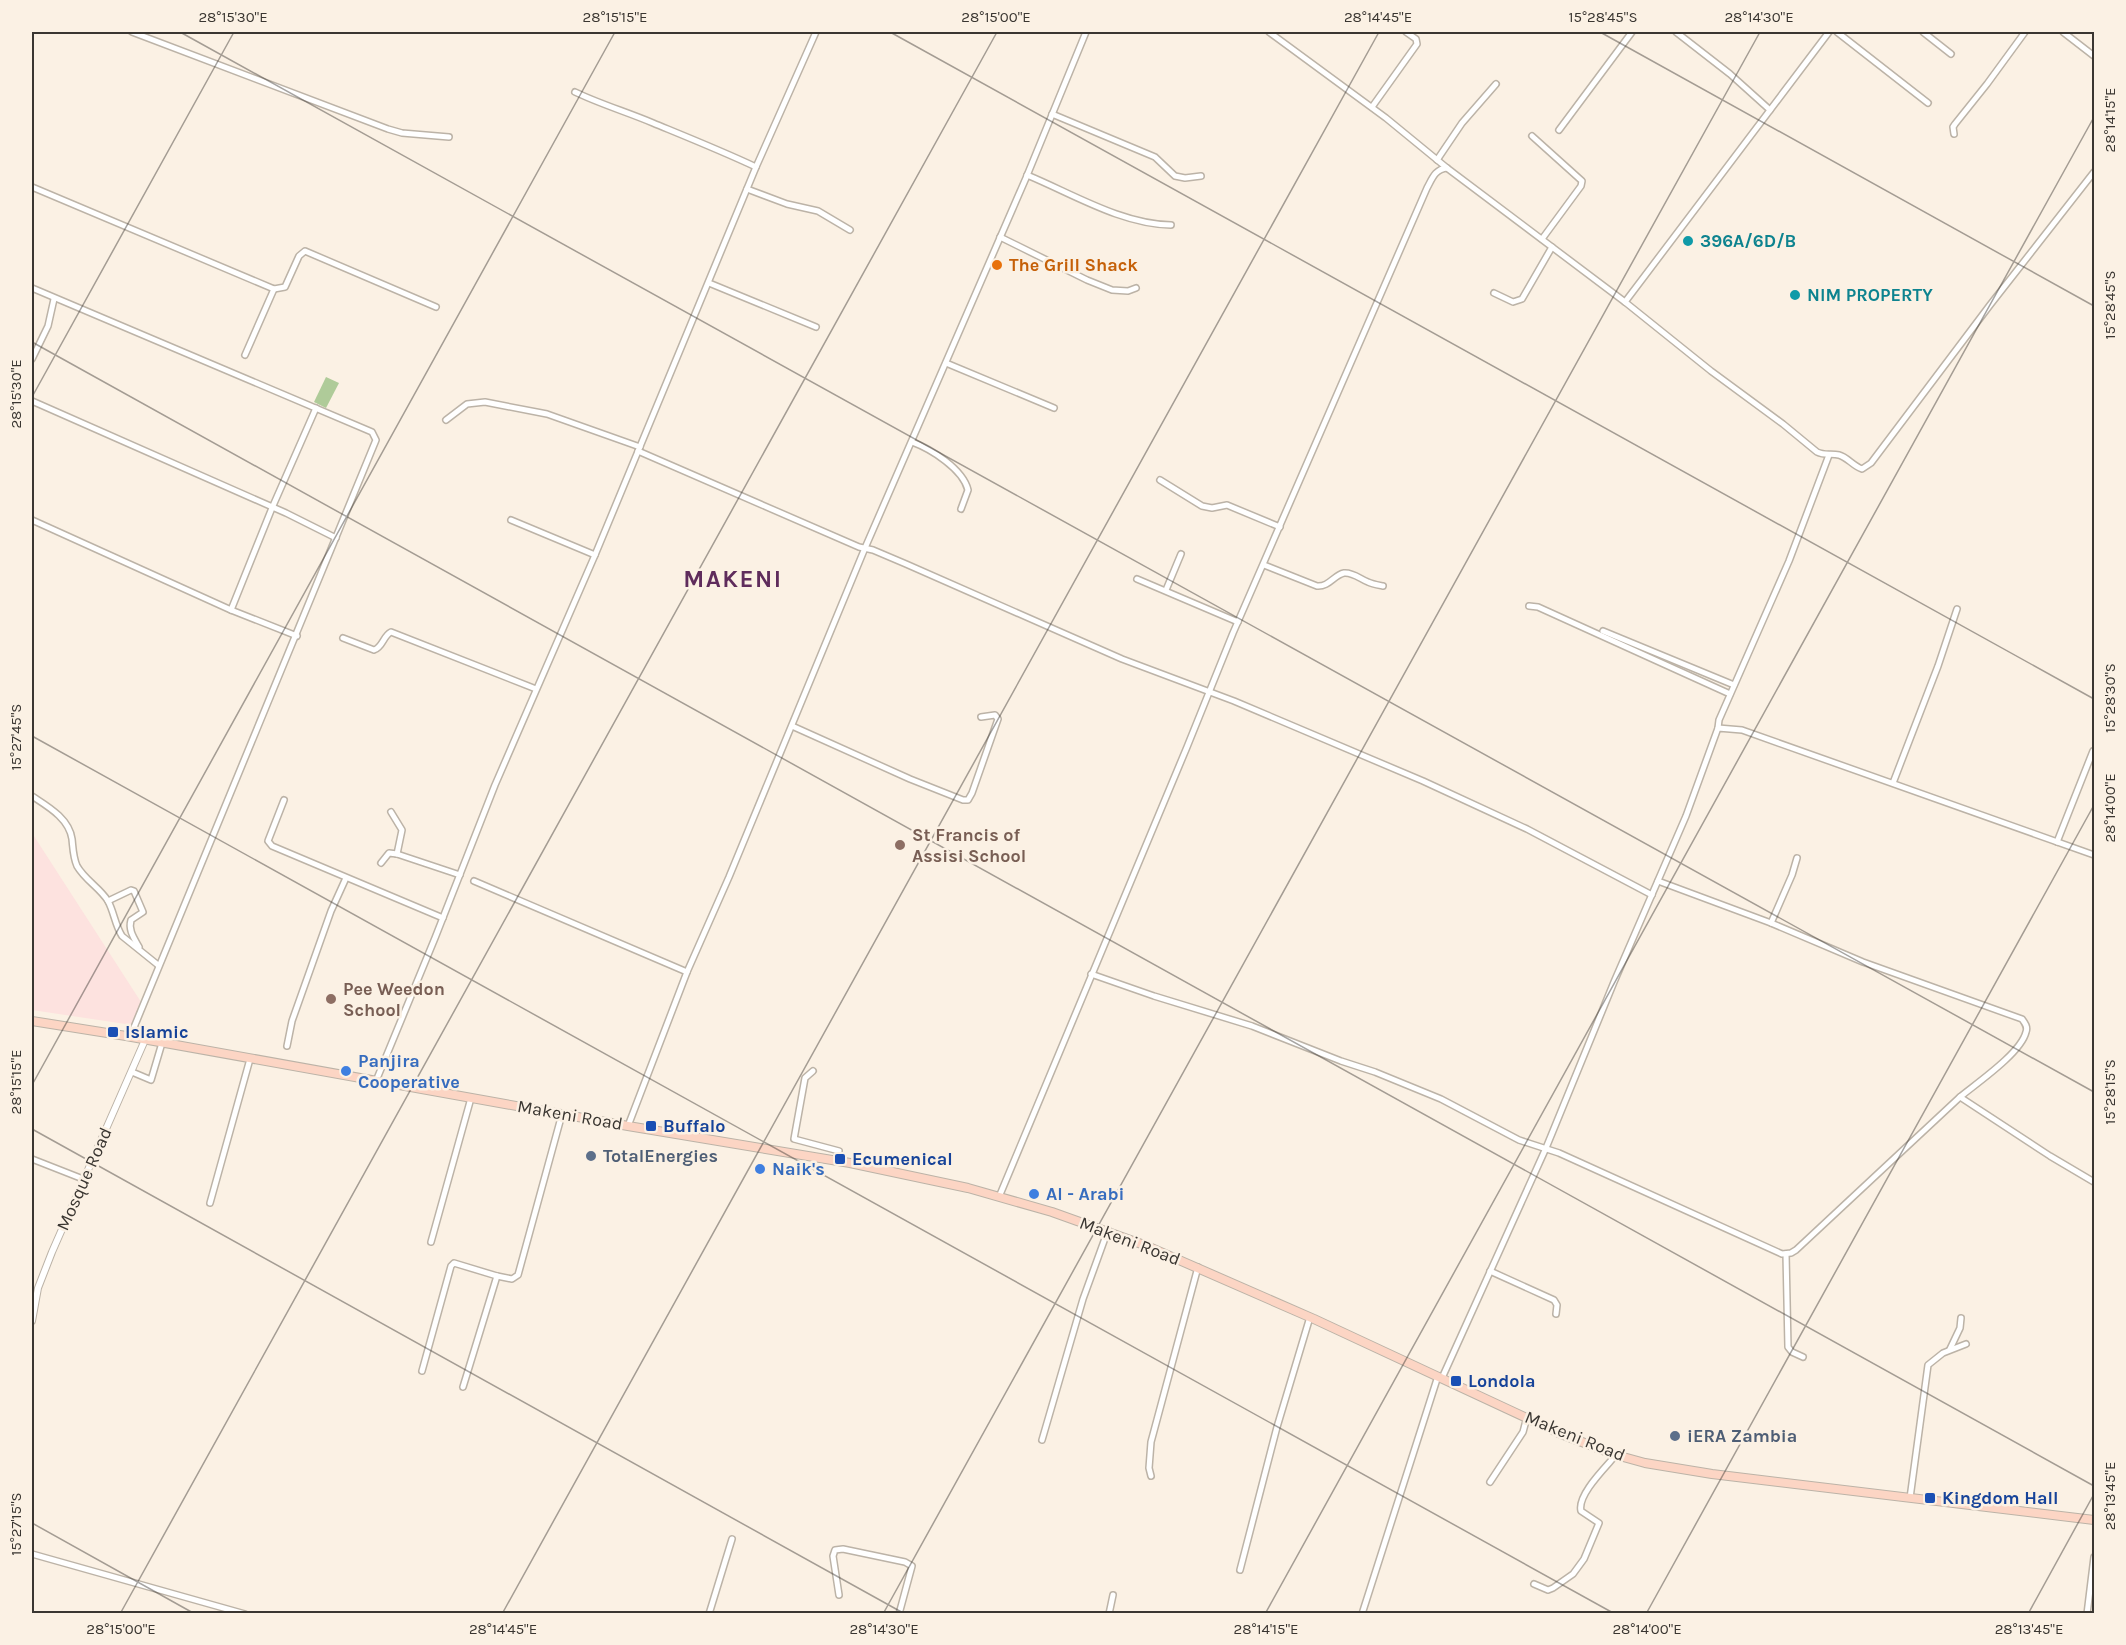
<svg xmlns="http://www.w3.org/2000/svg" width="2126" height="1645" viewBox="0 0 2126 1645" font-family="Karla,sans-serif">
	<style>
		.industrial { fill: #fde2df }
		.green { fill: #afcb99 }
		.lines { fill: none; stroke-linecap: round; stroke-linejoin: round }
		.minor-casing { stroke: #bcb3a7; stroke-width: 8 }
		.tertiary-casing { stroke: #bcb3a7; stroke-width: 8 }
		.secondary-casing { stroke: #bcb3a7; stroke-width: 10 }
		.minor { stroke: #fff; stroke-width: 5 }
		.tertiary { stroke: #fff; stroke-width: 6 }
		.secondary { stroke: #fcd5c4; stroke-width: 8 }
		.ticks { fill: none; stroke: #3a3631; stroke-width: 1.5; stroke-opacity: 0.45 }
		.culture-dot { fill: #0f9aa8; stroke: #fbf1e4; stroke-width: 2 }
		.food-dot { fill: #e8710a; stroke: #fbf1e4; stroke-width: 2 }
		.education-dot { fill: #8d6e63; stroke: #fbf1e4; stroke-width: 2 }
		.transit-dot { fill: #1a4fb4; stroke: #fbf1e4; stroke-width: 2 }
		.shop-dot { fill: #3f7fe0; stroke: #fbf1e4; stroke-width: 2 }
		.service-dot { fill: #5c6f8a; stroke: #fbf1e4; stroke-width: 2 }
		.labels { text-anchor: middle; stroke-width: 5; stroke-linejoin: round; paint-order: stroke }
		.culture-label { font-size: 18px; font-weight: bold; fill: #0d838f; stroke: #fbf1e4; text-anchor: start }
		.food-label { font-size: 18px; font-weight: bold; fill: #c56008; stroke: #fbf1e4; text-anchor: start }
		.education-label { font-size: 18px; font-weight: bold; fill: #785e54; stroke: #fbf1e4; text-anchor: start }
		.transit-label { font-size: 18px; font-weight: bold; fill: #164399; stroke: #fbf1e4; text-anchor: start }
		.shop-label { font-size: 18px; font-weight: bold; fill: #366cbe; stroke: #fbf1e4; text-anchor: start }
		.street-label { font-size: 18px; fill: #3a3631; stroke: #fbf1e4 }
		.service-label { font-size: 18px; font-weight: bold; fill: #4e5e75; stroke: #fbf1e4; text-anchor: start }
		.district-label { font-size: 24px; font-weight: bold; letter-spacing: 1.5px; fill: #5f2c5c; stroke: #fbf1e4 }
		.neatline { fill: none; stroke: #3a3631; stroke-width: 2 }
		.ticks-label { font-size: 15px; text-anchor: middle; fill: #3a3631 }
	</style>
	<rect width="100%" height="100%" fill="#fbf1e4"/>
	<!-- industrial -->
	<polygon class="industrial" points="32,833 141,1002 132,1025 32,1010"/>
	<!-- green -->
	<polygon class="green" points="326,377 339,383 326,408 314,402"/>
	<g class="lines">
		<!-- minor casing -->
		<g class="minor-casing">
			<g id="minor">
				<polyline points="132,32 388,129 402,133 449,137"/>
				<path d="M1269,32L1386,118L1447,168L1625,302L1711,371L1783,424L1817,452C1825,456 1831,453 1839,455C1847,457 1853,466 1862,469L1871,463L1990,305L2094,172"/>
				<polyline points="1676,32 1730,74 1770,110"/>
				<polyline points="1837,32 1928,103"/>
				<polyline points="1923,32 1951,54"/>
				<polyline points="2063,32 2094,56"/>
				<path d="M575,92C600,104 627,112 653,123C687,137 722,151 756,167"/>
				<polyline points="1372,107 1417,44 1416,39 1406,32"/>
				<polyline points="1052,114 1155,157 1175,176 1185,178 1201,176"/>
				<polyline points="1559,130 1632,32"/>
				<polyline points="1954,134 1953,127 1955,124 1987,84 2025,32"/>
				<polyline points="1532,136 1582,181 1581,186 1542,239"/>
				<polyline points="1437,160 1462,123 1496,84"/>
				<path d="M1027,175C1073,194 1121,224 1171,225"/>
				<polyline points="32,187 274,289 285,287 299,256 305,251 436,307"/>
				<polyline points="747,189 787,204 818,211 850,230"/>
				<polyline points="1000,237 1087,280 1112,290 1128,291 1136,288"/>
				<polyline points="709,283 816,327"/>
				<polyline points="32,288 372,432 376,440 130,1037"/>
				<polyline points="1494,293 1513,302 1522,299 1552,247"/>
				<polyline points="1625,302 1829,32"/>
				<polyline points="245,355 274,289"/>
				<polyline points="32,359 48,326 54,299"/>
				<polyline points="946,363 1054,408"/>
				<polyline points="32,401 286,513 336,538"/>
				<polyline points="446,420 467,404 485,402 547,414 640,447"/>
				<path d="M912,442C931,449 963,469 968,490L961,509"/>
				<polyline points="638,451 859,547 873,550 906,564 1122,659 1234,701 1423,781 1527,829 1652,895"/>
				<polyline points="1160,480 1202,506 1212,508 1227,505 1280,527"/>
				<polyline points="32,520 231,610 272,508 316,408"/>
				<polyline points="511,520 595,555"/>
				<path d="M1264,565L1317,586C1329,587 1334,575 1344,573C1353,572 1360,579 1368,582C1372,584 1378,585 1383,586"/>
				<polyline points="1137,579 1238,622"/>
				<polyline points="1166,590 1181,554"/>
				<polyline points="1529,606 1538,607 1730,694"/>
				<polyline points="231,610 297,636"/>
				<polyline points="1603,631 1734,685"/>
				<path d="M343,638L374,650C383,647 383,636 391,632L536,689"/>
				<polyline points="792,726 910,779 963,800 968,800 972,793 998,719 995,715 981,717"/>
				<polyline points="1718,728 1719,720 1789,561 1829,455"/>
				<polyline points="1893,783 1938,666 1957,609"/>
				<path d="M32,796C47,806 69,818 72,839C73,848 73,857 77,866C85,880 100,888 108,901C114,912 115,925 122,936L158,965"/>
				<polyline points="284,800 268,841 272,846 443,918"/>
				<polyline points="391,812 402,830 397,854"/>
				<polyline points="2057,842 2093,751"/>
				<polyline points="381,863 389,853 397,854 460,875"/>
				<polyline points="474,881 687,972"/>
				<path d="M1658,881L1771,923L1863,962L2022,1019C2025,1023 2028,1027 2026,1032C2021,1053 1977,1083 1960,1097L2050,1156L2094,1182"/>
				<path d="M108,901L131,890L134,891L143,912L131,920C128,930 134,938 139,947"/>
				<polyline points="1771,923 1792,875 1797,858"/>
				<polyline points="1091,974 1154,996 1252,1026 1341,1061 1375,1072 1441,1099 1519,1140 1559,1153 1782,1254 1791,1253 1796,1250 1960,1097"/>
				<polyline points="287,1046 292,1021 331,911 346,878"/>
				<polyline points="813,1071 805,1078 794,1139 839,1151 836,1161"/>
				<polyline points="132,1072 151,1080 162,1043"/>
				<polyline points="376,1081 435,938 495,785 595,555 756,167 816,32"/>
				<polyline points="628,1126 687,972 729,877 865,548 1026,178 1086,32"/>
				<polyline points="32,1159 83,1179"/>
				<path d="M999,1197L1187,747L1233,633L1427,188C1432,179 1435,169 1447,168"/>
				<polyline points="210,1203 250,1059"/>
				<polyline points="431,1242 471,1098"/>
				<polyline points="1786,1254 1788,1347 1792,1352 1803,1357"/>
				<polyline points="1490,1271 1554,1300 1557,1305 1556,1314"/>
				<polyline points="1950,1349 1960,1328 1961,1318"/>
				<polyline points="422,1371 451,1266 454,1263 497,1276"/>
				<polyline points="1442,1378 1546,1148 1614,982 1686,816 1718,728 1742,730 2094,855"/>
				<polyline points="463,1387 497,1276 512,1279 518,1275 562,1114"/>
				<polyline points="1042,1440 1083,1299 1108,1230"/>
				<polyline points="1151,1476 1149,1468 1151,1442 1198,1267"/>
				<polyline points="1490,1482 1523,1432 1527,1417"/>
				<polyline points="1910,1498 1928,1365 1943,1353 1966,1344"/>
				<polyline points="32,1554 245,1614"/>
				<polyline points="1240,1570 1277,1427 1310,1317"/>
				<path d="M1534,1584L1548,1590L1553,1588L1573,1574L1584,1559L1599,1523L1581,1511C1577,1495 1605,1468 1616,1455"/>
				<polyline points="839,1595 833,1556 835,1550 843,1549 905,1562 912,1566 899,1614"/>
				<polyline points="709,1614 732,1539"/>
				<polyline points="1109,1614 1113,1595"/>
				<polyline points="1362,1614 1438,1376"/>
				<polyline points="2087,1614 2094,1557"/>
			</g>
		</g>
		<!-- tertiary casing -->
		<g class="tertiary-casing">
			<polyline id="tertiary" points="32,1321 38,1288 52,1252 145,1040"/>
		</g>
		<!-- secondary casing -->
		<g class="secondary-casing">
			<polyline id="secondary" points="32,1021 126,1036 628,1126 850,1163 968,1188 1052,1212 1147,1246 1314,1319 1561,1434 1616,1455 1645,1463 1712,1474 2094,1520"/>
		</g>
		<!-- minor -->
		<use href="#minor" class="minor"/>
		<!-- tertiary -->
		<use href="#tertiary" class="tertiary"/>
		<!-- secondary -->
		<use href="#secondary" class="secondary"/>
	</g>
	<!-- ticks -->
	<path class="ticks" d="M180,32L2094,1092M890,32L2094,699M1600,32L2094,306M32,342L2094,1486M32,397L234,32M32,736L1615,1614M32,1085L615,32M32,1129L905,1614M32,1523L195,1614M120,1614L997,32M502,1614L1379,32M883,1614L1760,32M1265,1614L2094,117M1646,1614L2094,805M2028,1614L2094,1494"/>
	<!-- markers -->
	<g class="culture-dot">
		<circle cx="1688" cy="241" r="6"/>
		<circle cx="1795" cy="295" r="6"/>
	</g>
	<circle class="food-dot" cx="997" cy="265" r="6"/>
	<g class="education-dot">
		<circle cx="900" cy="845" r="6"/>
		<circle cx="331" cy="999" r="6"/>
	</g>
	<g class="transit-dot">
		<rect x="107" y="1026" width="12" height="12" rx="3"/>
		<rect x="645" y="1120" width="12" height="12" rx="3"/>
		<rect x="834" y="1153" width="12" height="12" rx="3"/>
		<rect x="1450" y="1375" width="12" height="12" rx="3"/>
		<rect x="1924" y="1492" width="12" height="12" rx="3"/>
	</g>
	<g class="shop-dot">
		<circle cx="346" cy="1071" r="6"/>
		<circle cx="760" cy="1169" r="6"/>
		<circle cx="1034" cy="1194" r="6"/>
	</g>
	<g class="service-dot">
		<circle cx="591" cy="1156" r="6"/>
		<circle cx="1675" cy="1436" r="6"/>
	</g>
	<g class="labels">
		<!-- culture labels -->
		<g class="culture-label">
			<text x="1700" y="247">396A/6D/B</text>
			<text x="1807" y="301">NIM PROPERTY</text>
		</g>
		<!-- food labels -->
		<g class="food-label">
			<text x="1009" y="271">The Grill Shack</text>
		</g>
		<!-- education labels -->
		<g class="education-label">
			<text x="912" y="841">St Francis of<tspan x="912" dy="21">Assisi School</tspan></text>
			<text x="343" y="995">Pee Weedon<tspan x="343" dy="21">School</tspan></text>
		</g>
		<!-- transit labels -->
		<g class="transit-label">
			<text x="125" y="1038">Islamic</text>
			<text x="663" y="1132">Buffalo</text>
			<text x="852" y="1165">Ecumenical</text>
			<text x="1468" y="1387">Londola</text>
			<text x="1942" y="1504">Kingdom Hall</text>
		</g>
		<!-- shop labels -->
		<g class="shop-label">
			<text x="358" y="1067">Panjira<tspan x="358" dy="21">Cooperative</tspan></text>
			<text x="772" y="1175">Naik's</text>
			<text x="1046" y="1200">Al - Arabi</text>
		</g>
		<!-- street labels -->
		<g class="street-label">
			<text transform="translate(570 1115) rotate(10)" y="6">Makeni Road</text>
			<text transform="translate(84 1179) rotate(-66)" y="6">Mosque Road</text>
			<text transform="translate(1130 1241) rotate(21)" y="6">Makeni Road</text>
			<text transform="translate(1575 1436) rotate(22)" y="6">Makeni Road</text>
		</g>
		<!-- service labels -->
		<g class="service-label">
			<text x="603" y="1162">TotalEnergies</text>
			<text x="1687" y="1442">iERA Zambia</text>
		</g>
		<!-- district labels -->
		<g class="district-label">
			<text x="733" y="587">MAKENI</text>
		</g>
	</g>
	<!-- border -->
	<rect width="2126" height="1645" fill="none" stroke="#fbf1e4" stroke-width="66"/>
	<rect x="33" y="33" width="2060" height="1579" class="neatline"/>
	<g class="ticks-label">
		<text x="233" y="22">28°15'30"E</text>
		<text x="615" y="22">28°15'15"E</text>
		<text x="996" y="22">28°15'00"E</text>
		<text x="1378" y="22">28°14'45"E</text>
		<text x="1603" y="22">15°28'45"S</text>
		<text x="1759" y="22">28°14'30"E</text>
		<text transform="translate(2110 120) rotate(-90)" y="5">28°14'15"E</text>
		<text transform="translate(2110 305) rotate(-90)" y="5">15°28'45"S</text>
		<text transform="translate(16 394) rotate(-90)" y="5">28°15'30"E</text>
		<text transform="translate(2110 698) rotate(-90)" y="5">15°28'30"S</text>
		<text transform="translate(16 737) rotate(-90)" y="5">15°27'45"S</text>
		<text transform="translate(2110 808) rotate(-90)" y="5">28°14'00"E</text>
		<text transform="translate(16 1082) rotate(-90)" y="5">28°15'15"E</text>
		<text transform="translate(2110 1092) rotate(-90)" y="5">15°28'15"S</text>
		<text transform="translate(2110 1496) rotate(-90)" y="5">28°13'45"E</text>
		<text transform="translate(16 1524) rotate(-90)" y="5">15°27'15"S</text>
		<text x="121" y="1634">28°15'00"E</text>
		<text x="503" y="1634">28°14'45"E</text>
		<text x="884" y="1634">28°14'30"E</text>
		<text x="1266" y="1634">28°14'15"E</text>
		<text x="1647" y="1634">28°14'00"E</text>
		<text x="2029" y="1634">28°13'45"E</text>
	</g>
</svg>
